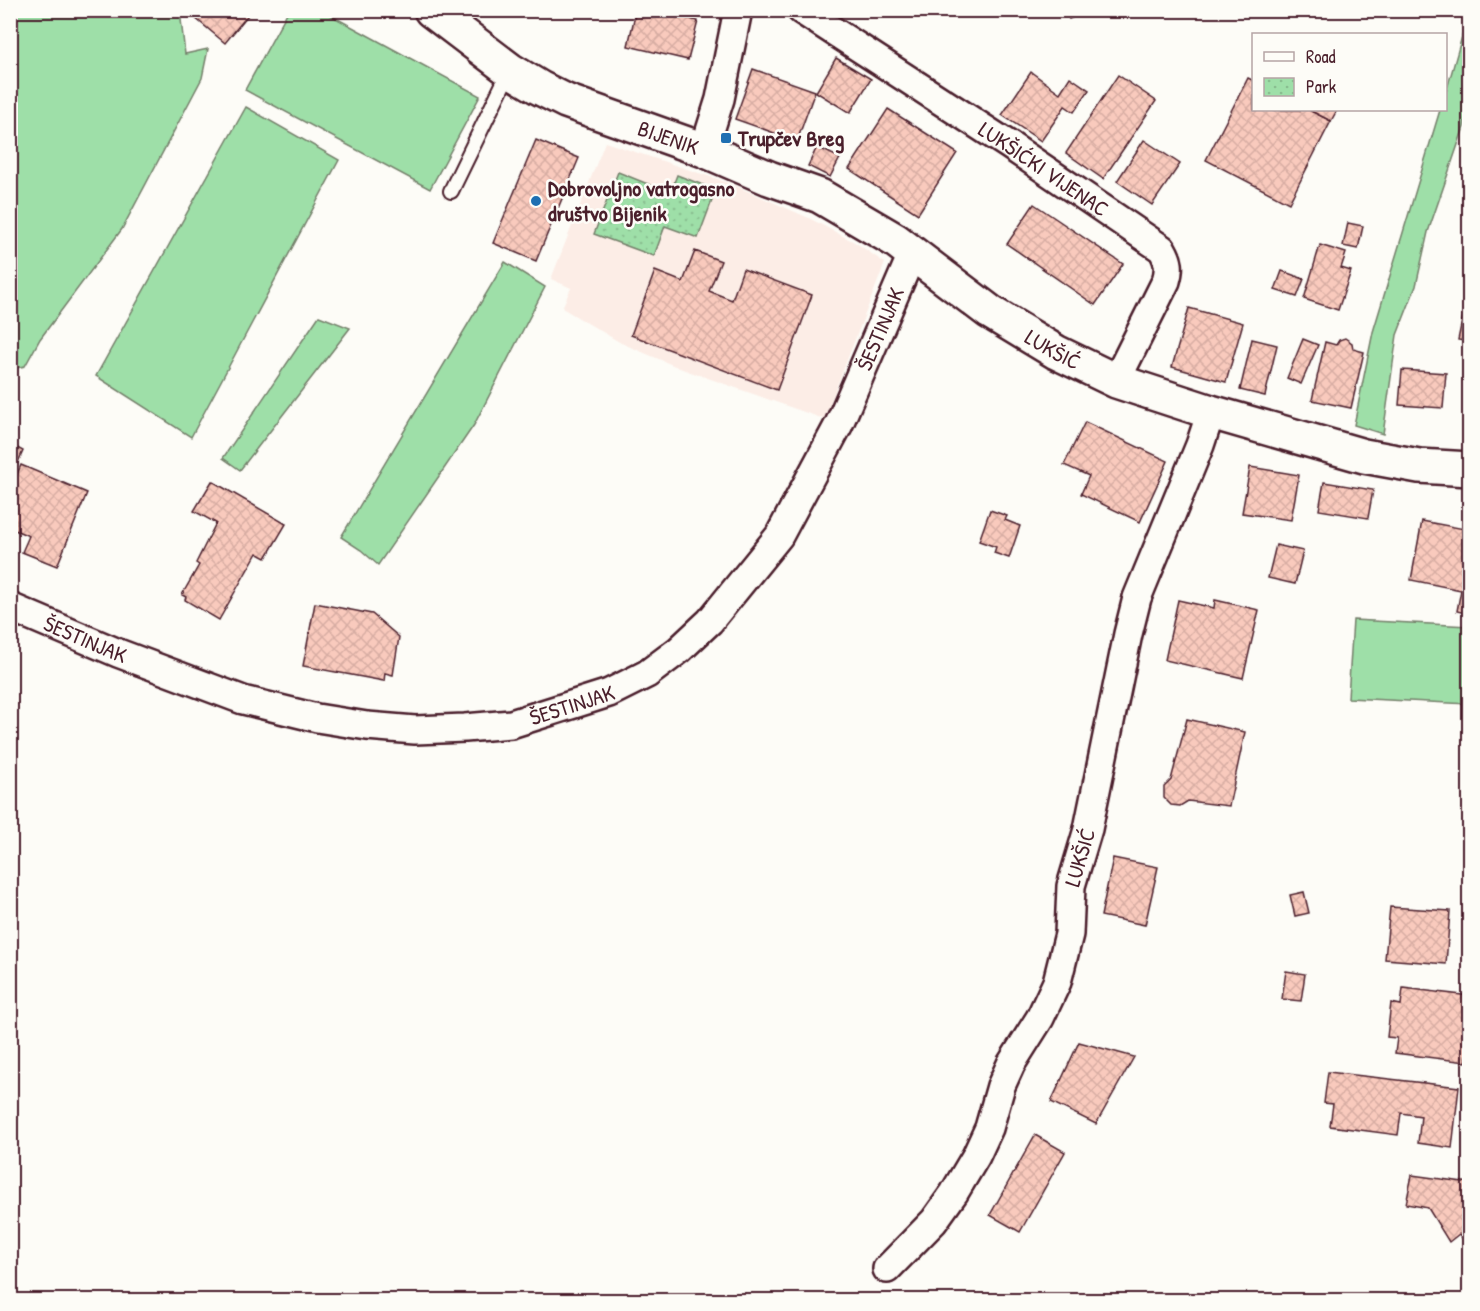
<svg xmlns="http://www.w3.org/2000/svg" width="1480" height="1311" viewBox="0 0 1480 1311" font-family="'Patrick Hand',sans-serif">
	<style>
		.built { fill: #fcede6 }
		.grass { fill: #9edfa8; stroke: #747f6a; stroke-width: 1.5 }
		.park { fill: url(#park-dots); stroke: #747f6a; stroke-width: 1.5 }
		.building { fill: url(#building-cross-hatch); stroke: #4a1f2b; stroke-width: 1.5 }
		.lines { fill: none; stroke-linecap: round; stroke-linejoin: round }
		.service-casing { stroke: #4a1f2b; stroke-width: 18 }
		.minor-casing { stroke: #4a1f2b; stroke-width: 32 }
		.secondary-casing { stroke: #4a1f2b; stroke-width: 38 }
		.service { stroke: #fdfcf7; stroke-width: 14 }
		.minor { stroke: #fdfcf7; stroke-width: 27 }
		.secondary { stroke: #fdfcf7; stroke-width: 33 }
		.poi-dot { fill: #1f6fb2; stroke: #fdfcf7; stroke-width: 2 }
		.labels { text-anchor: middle; stroke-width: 5; stroke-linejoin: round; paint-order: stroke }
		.street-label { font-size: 22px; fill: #4a1f2b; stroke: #fdfcf7 }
		.poi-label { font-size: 22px; font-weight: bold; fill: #4a1f2b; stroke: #fdfcf7; text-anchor: start }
	</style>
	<defs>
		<pattern id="park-dots" width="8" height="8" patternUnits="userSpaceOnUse" patternTransform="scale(1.5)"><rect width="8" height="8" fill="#9edfa8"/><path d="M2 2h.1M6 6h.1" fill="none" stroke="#8abf91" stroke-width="1.8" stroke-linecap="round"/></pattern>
		<pattern id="building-cross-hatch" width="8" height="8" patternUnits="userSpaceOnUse" patternTransform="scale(1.5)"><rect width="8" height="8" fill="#f9cabd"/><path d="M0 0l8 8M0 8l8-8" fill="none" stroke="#d7ada3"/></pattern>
	</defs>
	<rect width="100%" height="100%" fill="#fdfcf7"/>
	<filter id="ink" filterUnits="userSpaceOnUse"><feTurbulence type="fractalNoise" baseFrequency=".0167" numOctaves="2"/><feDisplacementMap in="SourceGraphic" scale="12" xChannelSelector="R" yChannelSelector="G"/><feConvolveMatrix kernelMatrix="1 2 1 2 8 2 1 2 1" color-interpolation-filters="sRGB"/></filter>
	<g filter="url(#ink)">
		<!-- built -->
		<polygon class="built" points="605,142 729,183 809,218 856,243 885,263 824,419 682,369 621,343 562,308 571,288 551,279"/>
		<!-- grass -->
		<g class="grass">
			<polygon points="11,10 180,11 185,54 208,49 202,78 122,229 40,339 25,366 11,369"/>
			<polygon points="321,10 480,96 430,189 245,90 288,11"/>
			<polygon points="1469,12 1469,91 1464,127 1428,232 1416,286 1397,335 1383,434 1354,425 1373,332 1440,110 1446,110 1446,92"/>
			<polygon points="246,107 339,160 191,437 96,376"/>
			<polygon points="505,262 545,287 474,425 378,565 361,550 341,537"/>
			<polygon points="319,316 350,328 240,470 223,458"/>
			<polygon points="1353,620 1469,626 1469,704 1348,698"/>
		</g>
		<!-- park -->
		<polygon class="park" points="618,172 670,193 677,175 716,190 698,238 665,226 654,256 594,234"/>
		<!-- building -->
		<g class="building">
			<polygon points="201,10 252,10 225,43 195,18"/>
			<polygon points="636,10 654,10 698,21 688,60 628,46"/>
			<polygon points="1066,10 1090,10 1069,19"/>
			<polygon points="836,58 871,79 850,113 816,92"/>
			<polygon points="753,69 815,91 797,141 735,119"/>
			<polygon points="1031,72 1060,93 1070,77 1089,90 1074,112 1065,106 1041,141 1002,115"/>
			<polygon points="1118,75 1156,101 1103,179 1066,153"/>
			<polygon points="1248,78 1254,81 1254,110 1309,110 1331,121 1289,203 1206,160"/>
			<polygon points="888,109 957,153 918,214 849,169"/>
			<polygon points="1309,110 1337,110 1331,121"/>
			<polygon points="536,140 579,158 536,261 493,243"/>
			<polygon points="1144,140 1180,164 1152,205 1117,181"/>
			<polygon points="817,147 840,158 830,177 808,166"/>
			<polygon points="1034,204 1123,264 1095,305 1007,244"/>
			<polygon points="1348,223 1363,226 1358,249 1343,246"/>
			<polygon points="1320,245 1346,253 1341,268 1351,271 1338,310 1304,299"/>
			<polygon points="695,251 721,261 709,291 732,300 743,269 812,295 777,390 631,335 655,271 683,282"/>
			<polygon points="1282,271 1304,279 1297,297 1275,290"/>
			<polygon points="1465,306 1470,307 1470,342 1458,340"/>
			<polygon points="1189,308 1243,323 1226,382 1172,367"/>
			<polygon points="1345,338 1352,343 1353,349 1364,352 1351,408 1312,400 1325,342 1336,345 1339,340"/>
			<polygon points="1252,339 1277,345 1265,396 1240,390"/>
			<polygon points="1303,339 1318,345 1301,384 1287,378"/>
			<polygon points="1402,370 1446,373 1443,408 1399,405"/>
			<polygon points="1470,372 1470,415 1464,414"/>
			<polygon points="1085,422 1168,461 1140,522 1081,494 1089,476 1064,465"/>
			<polygon points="10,444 23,451 13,473 10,472"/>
			<polygon points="21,465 87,493 57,566 22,552 29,536 10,528 10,490"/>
			<polygon points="1250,467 1299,475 1291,520 1242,513"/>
			<polygon points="212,481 286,524 266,558 257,553 219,620 185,600 186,597 182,595 199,565 196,563 216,523 194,511"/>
			<polygon points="1324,482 1373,490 1368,518 1319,510"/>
			<polygon points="990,510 1007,516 1005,520 1020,526 1009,558 994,553 996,547 979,541"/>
			<polygon points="1422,521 1470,530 1470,614 1457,611 1461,590 1411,580"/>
			<polygon points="1276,545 1303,551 1295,584 1268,578"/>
			<polygon points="1178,600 1214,608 1215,600 1259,610 1243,678 1165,660"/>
			<polygon points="315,603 372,614 399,637 393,675 385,673 384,681 303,666"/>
			<polygon points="1187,719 1245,732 1229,806 1188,801 1180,806 1171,805 1164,798 1164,787 1171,780"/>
			<polygon points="1113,858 1158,867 1145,925 1101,916"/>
			<polygon points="1304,892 1309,913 1295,916 1290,895"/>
			<polygon points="1390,907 1450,911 1446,964 1385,959"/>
			<polygon points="1286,971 1305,974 1301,1001 1282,999"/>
			<polygon points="1403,988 1470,996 1470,1045 1466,1062 1395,1053 1397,1038 1387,1037 1391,1003 1401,1005"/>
			<polygon points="1079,1042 1134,1057 1096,1124 1051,1102"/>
			<polygon points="1328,1072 1459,1087 1452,1148 1418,1143 1421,1116 1401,1113 1398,1135 1330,1126 1333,1104 1324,1103"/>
			<polygon points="1035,1135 1065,1152 1020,1232 990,1215"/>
			<polygon points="1412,1175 1470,1183 1470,1248 1459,1234 1449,1242 1428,1208 1406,1204"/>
		</g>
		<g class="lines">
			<!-- service casing -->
			<g class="service-casing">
				<polyline id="service" points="451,191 510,70"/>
			</g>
			<!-- minor casing -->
			<g class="minor-casing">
				<g id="minor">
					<path id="s1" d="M801,10L1009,145L1162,249C1169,261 1170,268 1166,281L1116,381"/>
					<polyline points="704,150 720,99 738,10"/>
					<path id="s2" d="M10,607L118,653L243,700L317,718L367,726L415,730L465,728L511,724L609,693L647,674L679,650L710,621L779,536L839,424L913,252"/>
					<path id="s3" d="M887,1269L934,1221L954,1193L976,1156L989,1128L1001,1086L1011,1064L1040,1018L1057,982L1069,934L1071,886L1088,829L1128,634L1137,598L1200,445L1211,412"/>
				</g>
			</g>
			<!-- secondary casing -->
			<g class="secondary-casing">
				<g id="secondary">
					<path id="s4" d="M431,10L510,70L540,88L566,101L704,150L769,178L820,196L895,240L990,312L1056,352L1116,381L1211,412L1364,456L1419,466L1470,469"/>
				</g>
			</g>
			<!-- service -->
			<use href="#service" class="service"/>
			<!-- minor -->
			<use href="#minor" class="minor"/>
			<!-- secondary -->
			<use href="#secondary" class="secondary"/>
		</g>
	</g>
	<!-- markers -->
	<g class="poi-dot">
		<rect x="720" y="132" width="12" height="12" rx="3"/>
		<circle cx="536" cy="201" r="6"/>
	</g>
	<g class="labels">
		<!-- street labels -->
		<g class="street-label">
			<text dy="8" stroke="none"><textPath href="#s4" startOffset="272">BIJENIK</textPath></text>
			<text dy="8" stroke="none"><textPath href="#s1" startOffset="290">LUKŠIĆKI VIJENAC</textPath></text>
			<text dy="8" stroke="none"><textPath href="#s2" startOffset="1090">ŠESTINJAK</textPath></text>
			<text dy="8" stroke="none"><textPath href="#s4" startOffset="714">LUKŠIĆ</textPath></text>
			<text dy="8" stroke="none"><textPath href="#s2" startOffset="82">ŠESTINJAK</textPath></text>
			<text dy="8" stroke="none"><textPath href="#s2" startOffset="586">ŠESTINJAK</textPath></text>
			<text dy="8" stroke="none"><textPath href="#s3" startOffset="465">LUKŠIĆ</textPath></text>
		</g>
		<!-- poi labels -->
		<g class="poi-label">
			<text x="738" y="146">Trupčev Breg</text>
			<text x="548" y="196">Dobrovoljno vatrogasno<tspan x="548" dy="25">društvo Bijenik</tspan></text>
		</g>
	</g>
	<!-- margin -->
	<rect width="1480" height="1311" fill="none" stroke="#fdfcf7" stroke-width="36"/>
	<rect x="18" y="18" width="1444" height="1275" fill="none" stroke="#4a1f2b" stroke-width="2" filter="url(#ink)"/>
	<!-- legend -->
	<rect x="1252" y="33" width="195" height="78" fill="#fdfcf7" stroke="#b5a4a5" stroke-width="1.5"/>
	<rect x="1264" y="52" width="30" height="9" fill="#fdfcf7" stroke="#b5a4a5" stroke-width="1.5"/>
	<text x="1306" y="63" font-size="18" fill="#4a1f2b">Road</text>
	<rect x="1264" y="78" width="30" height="18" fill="url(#park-dots)" stroke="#b5a4a5" stroke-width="1.5"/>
	<text x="1306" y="93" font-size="18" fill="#4a1f2b">Park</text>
</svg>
